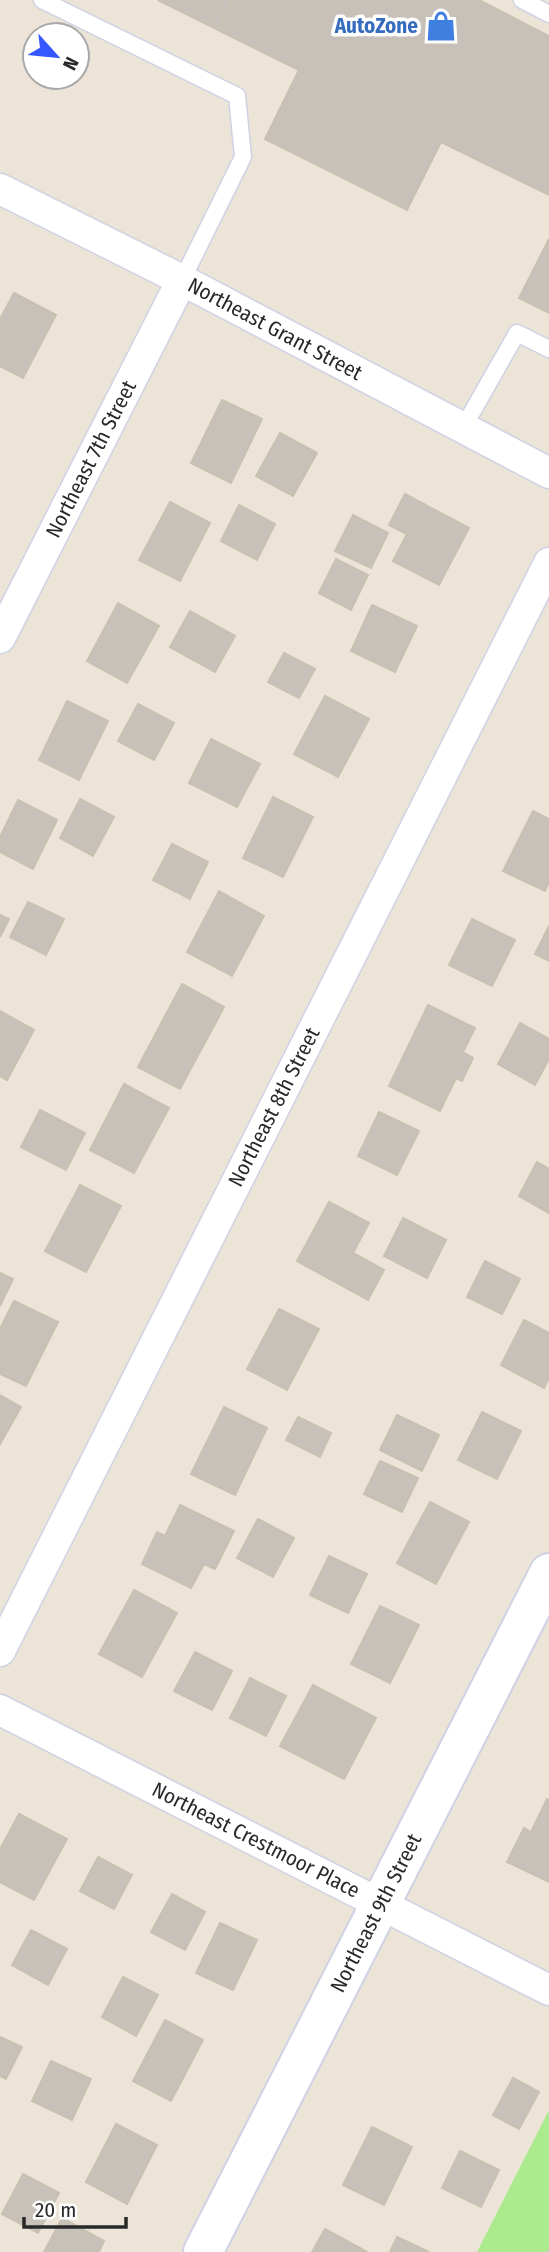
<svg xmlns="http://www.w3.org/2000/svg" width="549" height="2252" viewBox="0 0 549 2252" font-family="'Fira Sans Condensed',sans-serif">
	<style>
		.green { fill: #acea8e }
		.building { fill: #c8c1b9; stroke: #c8c1b2; stroke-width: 2 }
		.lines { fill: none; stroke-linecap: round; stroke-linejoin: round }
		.lane-casing { stroke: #ced2e4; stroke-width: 19 }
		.street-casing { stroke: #ced2e4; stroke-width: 33 }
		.secondary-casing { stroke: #ced2e4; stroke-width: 42 }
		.path { stroke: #c7c7c7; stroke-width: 4.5; stroke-dasharray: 5 3.5; stroke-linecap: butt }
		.lane { stroke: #fff; stroke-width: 16 }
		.street { stroke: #fff; stroke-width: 30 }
		.secondary { stroke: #fff; stroke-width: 38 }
		.labels { text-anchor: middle; stroke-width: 7; stroke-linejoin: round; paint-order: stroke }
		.shop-label { font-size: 21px; font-weight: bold; fill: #366cbe; stroke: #fff; text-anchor: end }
		.street-label { font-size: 21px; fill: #292929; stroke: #fff }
	</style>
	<rect width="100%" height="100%" fill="#ede4d8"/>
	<!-- green -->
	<polygon class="green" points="549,2110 549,2252 477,2252"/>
	<!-- building -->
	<g class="building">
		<polygon points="158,0 233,0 218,30"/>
		<polygon points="233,0 479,0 549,36 549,195 441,142 407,210 265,139 299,70 218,30"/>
		<polygon points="549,239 549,313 519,298"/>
		<polygon points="14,293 56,315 23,378 0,366 0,319"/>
		<polygon points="222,400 262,419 231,483 191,463"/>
		<polygon points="280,433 317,453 293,496 256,476"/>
		<polygon points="405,494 469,528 439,585 393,561 407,534 389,525"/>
		<polygon points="170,502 210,523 180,581 139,560"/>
		<polygon points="239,505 275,524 257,560 221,541"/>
		<polygon points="353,515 388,533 371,568 335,551"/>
		<polygon points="336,559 368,575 351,610 319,593"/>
		<polygon points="118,603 159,626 127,683 87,661"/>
		<polygon points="372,605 417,626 395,672 351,651"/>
		<polygon points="190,611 235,636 215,672 170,647"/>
		<polygon points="284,653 315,669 299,698 268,682"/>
		<polygon points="325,696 369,719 338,777 294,754"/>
		<polygon points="67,701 108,721 79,780 39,760"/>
		<polygon points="138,704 174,723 154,760 118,741"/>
		<polygon points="211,739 260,764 237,807 189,783"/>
		<polygon points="273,797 313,817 283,877 243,858"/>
		<polygon points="80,799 114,817 93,856 60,838"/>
		<polygon points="18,800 57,820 33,869 0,852 0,837"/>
		<polygon points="533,811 549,819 549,882 545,891 503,871"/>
		<polygon points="172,844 208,862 190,899 153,880"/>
		<polygon points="219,891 264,916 232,976 187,952"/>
		<polygon points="28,902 64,919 46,955 10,937"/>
		<polygon points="0,915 9,919 0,937"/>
		<polygon points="472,919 515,940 492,986 449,965"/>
		<polygon points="549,926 549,961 535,954"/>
		<polygon points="182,984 224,1007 180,1089 138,1067"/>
		<polygon points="428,1005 475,1028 463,1052 473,1058 462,1081 456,1078 440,1111 389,1086"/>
		<polygon points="0,1011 34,1030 7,1080 0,1076"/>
		<polygon points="520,1023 549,1039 549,1059 535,1085 498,1064"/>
		<polygon points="124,1084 169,1108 134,1173 90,1150"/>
		<polygon points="40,1110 85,1133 66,1170 21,1147"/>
		<polygon points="379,1112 419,1131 397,1175 358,1156"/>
		<polygon points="537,1162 549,1169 549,1213 519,1196"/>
		<polygon points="80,1185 121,1206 86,1272 45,1251"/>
		<polygon points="329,1202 369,1223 353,1253 384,1270 368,1300 297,1261"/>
		<polygon points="403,1218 446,1240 427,1278 384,1256"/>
		<polygon points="485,1261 520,1279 502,1314 467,1297"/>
		<polygon points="0,1273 13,1279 0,1306"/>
		<polygon points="14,1301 58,1322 26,1386 0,1374 0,1329"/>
		<polygon points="279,1309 319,1329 287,1390 247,1369"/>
		<polygon points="524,1320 549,1333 549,1378 544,1388 501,1365"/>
		<polygon points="0,1395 21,1407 0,1444"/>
		<polygon points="224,1407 267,1428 235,1495 191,1474"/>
		<polygon points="482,1412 521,1431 497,1479 458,1460"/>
		<polygon points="397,1415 439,1435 422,1471 380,1450"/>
		<polygon points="298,1417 331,1433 320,1457 286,1440"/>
		<polygon points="380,1461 418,1478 402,1512 364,1494"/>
		<polygon points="430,1502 469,1522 436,1584 397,1563"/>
		<polygon points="180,1505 234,1531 215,1569 204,1564 191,1588 142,1564 157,1532 165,1536"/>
		<polygon points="258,1519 294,1538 273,1577 237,1558"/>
		<polygon points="329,1556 367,1574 348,1613 310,1595"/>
		<polygon points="134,1590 177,1613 142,1677 99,1654"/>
		<polygon points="380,1606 419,1625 390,1683 351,1664"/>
		<polygon points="195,1652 232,1671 212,1710 174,1691"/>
		<polygon points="250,1678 286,1696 266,1736 230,1718"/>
		<polygon points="313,1685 376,1718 344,1779 280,1746"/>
		<polygon points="547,1799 549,1800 549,1882 507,1862 524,1828 531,1832"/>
		<polygon points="19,1814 67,1839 34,1900 0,1882 0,1849"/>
		<polygon points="98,1857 132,1875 114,1909 80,1891"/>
		<polygon points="172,1894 205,1912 185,1950 151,1932"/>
		<polygon points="220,1923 257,1940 233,1990 196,1973"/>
		<polygon points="31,1930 67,1949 48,1985 12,1965"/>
		<polygon points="123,1977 158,1995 136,2036 102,2017"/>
		<polygon points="165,2020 203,2040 171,2101 133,2081"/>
		<polygon points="0,2037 22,2047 6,2079 0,2076"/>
		<polygon points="51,2061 91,2079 72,2120 32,2101"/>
		<polygon points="513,2078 539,2092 519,2129 493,2115"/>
		<polygon points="116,2124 157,2145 127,2204 86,2182"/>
		<polygon points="372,2127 412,2147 384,2205 343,2185"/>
		<polygon points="460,2151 499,2170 481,2207 442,2188"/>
		<polygon points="23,2174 59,2193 38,2233 2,2214"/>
		<polygon points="62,2218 104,2241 99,2252 44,2252"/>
		<polygon points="325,2229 367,2252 312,2252"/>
		<polygon points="397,2237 429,2252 390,2252"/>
	</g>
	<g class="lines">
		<!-- lane casing -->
		<g class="lane-casing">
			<g id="lane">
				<polyline points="42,0 237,96 243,157 182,280"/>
				<polyline points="522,0 549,14"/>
				<polyline points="463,428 517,333 549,349"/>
			</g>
		</g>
		<!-- street casing -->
		<g class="street-casing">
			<g id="street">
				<polyline points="0,189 182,280 549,473"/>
				<polyline points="0,638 182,280"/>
				<polyline points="0,1651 549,563"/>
				<polyline points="0,1710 549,1990"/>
			</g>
		</g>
		<!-- secondary casing -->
		<g class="secondary-casing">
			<polyline id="secondary" points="203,2252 549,1573"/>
		</g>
		<!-- path -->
		<polyline class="path" points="548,2252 549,2251"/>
		<!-- lane -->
		<use href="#lane" class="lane"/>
		<!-- street -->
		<use href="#street" class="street"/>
		<!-- secondary -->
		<use href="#secondary" class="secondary"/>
	</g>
	<!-- icons -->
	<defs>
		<g id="shop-bare" transform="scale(2.415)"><path d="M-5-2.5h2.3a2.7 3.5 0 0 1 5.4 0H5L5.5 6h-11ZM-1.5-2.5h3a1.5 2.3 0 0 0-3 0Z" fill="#3f7fe0" stroke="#fff" stroke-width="2.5" paint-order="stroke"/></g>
	</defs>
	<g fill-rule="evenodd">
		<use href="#shop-bare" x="441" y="26"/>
	</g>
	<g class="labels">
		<!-- shop labels -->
		<g class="shop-label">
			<text x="418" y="33">AutoZone</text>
		</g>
		<!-- street labels -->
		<g class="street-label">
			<text transform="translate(275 329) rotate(28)" y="7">Northeast Grant Street</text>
			<text transform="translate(91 459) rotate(-63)" y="7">Northeast 7th Street</text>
			<text transform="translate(274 1107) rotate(-63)" y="7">Northeast 8th Street</text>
			<text transform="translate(256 1840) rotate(27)" y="7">Northeast Crestmoor Place</text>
			<text transform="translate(376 1913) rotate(-63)" y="7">Northeast 9th Street</text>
		</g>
	</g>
	<!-- north arrow -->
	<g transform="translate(56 56) rotate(117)"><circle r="33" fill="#ffffff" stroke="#a9a9a9" stroke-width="2"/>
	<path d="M0-5L12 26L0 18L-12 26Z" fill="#3457ff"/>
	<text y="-10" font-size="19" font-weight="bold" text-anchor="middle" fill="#292929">N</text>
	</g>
	<!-- scale -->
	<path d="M24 2217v10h102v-10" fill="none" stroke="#292929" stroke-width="3.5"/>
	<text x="35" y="2217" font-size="21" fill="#292929" stroke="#ffffff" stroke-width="5" paint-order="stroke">20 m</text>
</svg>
